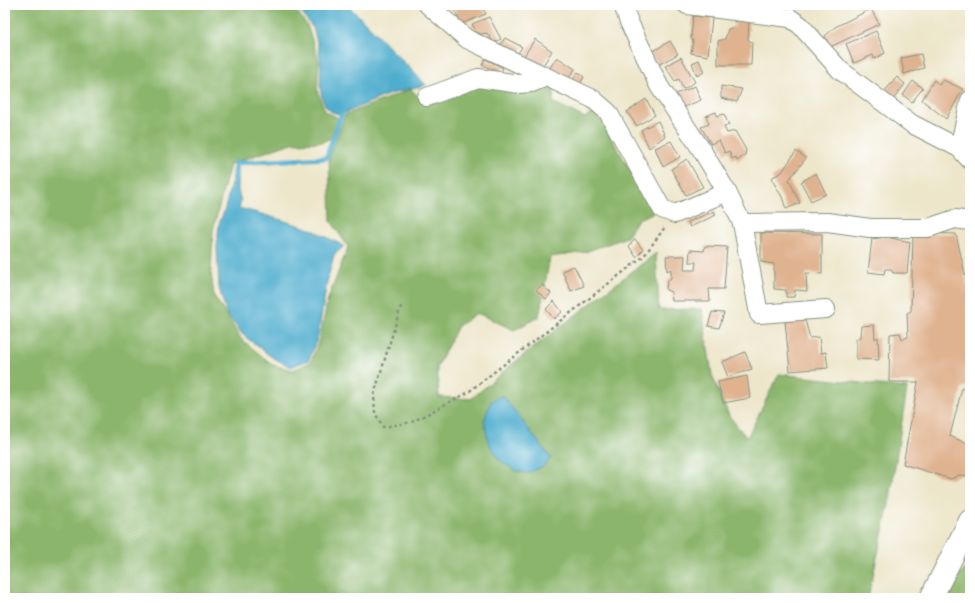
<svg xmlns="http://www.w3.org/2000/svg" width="975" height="603" viewBox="0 0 975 603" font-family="Itim,sans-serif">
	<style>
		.forest { fill: #8bb56c; stroke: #557950 }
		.water { fill: #50adce; stroke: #387581 }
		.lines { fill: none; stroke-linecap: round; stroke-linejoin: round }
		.stream { stroke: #50adce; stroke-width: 5 }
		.building { fill: #e0b390 }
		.street-casing { stroke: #86927f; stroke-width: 20 }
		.primary-casing { stroke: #86927f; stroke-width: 24 }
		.path { stroke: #86927f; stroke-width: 2.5; stroke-dasharray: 3 3; stroke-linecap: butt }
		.street { stroke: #fff; stroke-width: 18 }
		.primary { stroke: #fff; stroke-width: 22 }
	</style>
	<rect width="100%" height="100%" fill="#fff"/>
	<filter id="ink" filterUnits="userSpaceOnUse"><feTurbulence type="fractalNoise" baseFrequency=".025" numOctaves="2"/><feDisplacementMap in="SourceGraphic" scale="8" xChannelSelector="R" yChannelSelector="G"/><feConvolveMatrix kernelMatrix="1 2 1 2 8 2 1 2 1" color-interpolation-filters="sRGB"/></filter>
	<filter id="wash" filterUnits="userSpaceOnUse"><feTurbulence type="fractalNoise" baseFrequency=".012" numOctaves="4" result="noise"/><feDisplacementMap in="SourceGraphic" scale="16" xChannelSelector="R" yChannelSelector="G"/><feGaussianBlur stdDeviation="0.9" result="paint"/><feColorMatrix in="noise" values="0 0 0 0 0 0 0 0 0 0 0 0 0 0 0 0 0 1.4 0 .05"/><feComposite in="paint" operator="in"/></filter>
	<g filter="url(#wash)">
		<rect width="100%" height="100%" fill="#ede6ca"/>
		<!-- forest -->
		<g class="forest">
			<polygon points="5,5 288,5 295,9 307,25 319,61 317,90 325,111 338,118 331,138 322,142 292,143 230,164 213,230 211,272 214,296 242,340 273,365 293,370 311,362 320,337 328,299 348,247 331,221 329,157 345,115 411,89 425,104 480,86 508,89 554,90 553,102 585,118 593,112 602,119 610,136 655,212 638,219 627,237 585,252 550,257 539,317 514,330 477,313 458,326 437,367 439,397 471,399 521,357 656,253 659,310 702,309 712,375 729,416 747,438 779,374 907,388 890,499 868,598 5,598"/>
			<path d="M970,566V598H946C952,588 960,571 970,566Z"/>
		</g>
		<!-- water -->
		<g class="water">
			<path d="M330,5C344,6 348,6 359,16L426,85L408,89L387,95L345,113L339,114L332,112L326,107L322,98L320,87L321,64L318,45L313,28L298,8Z"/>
			<polygon points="235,168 238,168 238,191 241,201 239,208 265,215 311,229 344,246 334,255 327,282 318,336 309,360 291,367 273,358 243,335 227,315 219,288 217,247 219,223 224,212"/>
			<polygon points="502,395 551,458 544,466 528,473 516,471 499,460 488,442 484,420 491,401"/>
		</g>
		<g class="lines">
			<!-- stream -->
			<polyline class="stream" points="235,174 235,163 326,158 343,110"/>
		</g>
		<g id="blocks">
			<!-- building -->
			<g class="building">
				<polygon points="460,5 481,5 486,14 461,24 454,8 460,6"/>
				<polygon points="871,9 879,24 830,47 825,36 835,27"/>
				<polygon points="693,16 712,18 708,56 691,53 693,41 691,38"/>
				<polygon points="489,17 501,39 494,43 487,33 481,34 476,32 472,24"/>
				<polygon points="734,20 749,21 748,40 752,42 751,65 718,65 718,41 725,39 728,29 735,27"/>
				<polygon points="876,31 885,53 874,59 873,55 854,63 846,44"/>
				<polygon points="505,38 522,47 517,55 500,45"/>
				<polygon points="535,39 552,51 542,67 524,56"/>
				<polygon points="670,41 678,54 658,65 650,53"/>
				<polygon points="921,54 924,68 904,74 901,58"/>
				<polygon points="557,57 575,69 567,81 549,69"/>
				<polygon points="681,57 695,82 683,89 679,79 675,81 665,66"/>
				<polygon points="485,59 503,68 500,73 482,65"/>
				<polygon points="699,60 704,72 697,76 692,63"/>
				<polygon points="578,72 584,77 578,87 572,81"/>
				<polygon points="897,77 905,84 893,100 884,92"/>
				<polygon points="934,80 939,85 943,80 963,89 946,119 922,100"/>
				<polygon points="913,81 923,88 912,102 903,95"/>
				<polygon points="695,86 701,100 682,108 676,94"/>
				<polygon points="721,86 742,89 737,102 721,98"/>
				<polygon points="646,99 655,115 637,126 627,112"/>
				<polygon points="716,112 717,116 724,114 729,125 724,127 727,133 735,131 746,150 745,155 737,161 736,157 732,159 729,151 725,153 719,140 711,144 701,127 709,124 706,116"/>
				<polygon points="658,121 665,136 649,148 641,130"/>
				<polygon points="671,141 680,157 663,167 655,148"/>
				<polygon points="796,151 806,158 789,180 800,203 786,209 782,197 771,178 782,172"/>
				<polygon points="687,159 703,187 686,195 671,169"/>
				<polygon points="816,173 826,194 811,201 801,182"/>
				<polygon points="714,211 716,215 690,227 688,222"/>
				<polygon points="761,233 822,234 822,274 806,273 807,291 795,290 794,297 786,297 786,290 774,289 774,264 761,262"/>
				<polygon points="913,233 956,234 970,296 970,385 962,388 950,436 970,445 970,476 959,475 951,479 903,464 918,382 889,382 890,334 900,333 902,339 908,337 907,313 911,311"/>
				<polygon points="886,237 910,242 907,273 893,273 891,269 885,269 884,274 868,272 872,239"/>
				<polygon points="635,239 643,250 636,257 629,246"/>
				<polygon points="705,246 727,247 724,289 709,289 710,301 672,301 671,292 666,290 667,281 671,278 671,269 667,271 666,256 685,256 684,270 695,270 696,262 689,262 690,250 704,251"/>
				<polygon points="574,266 584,286 571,291 562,271"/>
				<polygon points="542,285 551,293 546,299 536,290"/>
				<polygon points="554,301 562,312 554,319 546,309"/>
				<polygon points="712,312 724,313 719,328 708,326"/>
				<polygon points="805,320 810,338 819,337 821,353 826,352 828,368 790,371 785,321"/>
				<polygon points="874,325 875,339 878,337 879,360 856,359 856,339 860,337 861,326"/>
				<polygon points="745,352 752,369 728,377 722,362"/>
				<polygon points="747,376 750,398 723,403 718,382"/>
			</g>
		</g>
	</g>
	<g filter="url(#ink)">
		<use href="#blocks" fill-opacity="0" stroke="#86927f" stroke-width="1"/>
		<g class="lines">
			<!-- street casing -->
			<g class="street-casing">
				<g id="street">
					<polyline points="428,5 467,39 593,99 608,112 662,209 675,214 727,192"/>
					<polyline points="623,5 629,22 659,86 701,149 727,192 742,223 759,314 826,309"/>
					<polyline points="687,5 790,18 800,25 840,70 912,124 959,148 970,160"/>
					<polyline points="427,97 478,78 519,84 532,83 546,77"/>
					<polyline points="959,148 970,100"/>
					<polyline points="742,223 828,222 870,228 928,228 955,219 970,221"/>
				</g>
			</g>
			<!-- primary casing -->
			<g class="primary-casing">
				<polyline id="primary" points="931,598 970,521"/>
			</g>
			<!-- path -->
			<polyline class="path" points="401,306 374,395 375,413 383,427 412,422 467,393 644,256 665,227"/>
			<!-- street -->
			<use href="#street" class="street"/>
			<!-- primary -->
			<use href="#primary" class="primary"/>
		</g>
	</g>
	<!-- margin -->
	<rect width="975" height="603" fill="none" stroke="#fff" stroke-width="20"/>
</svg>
